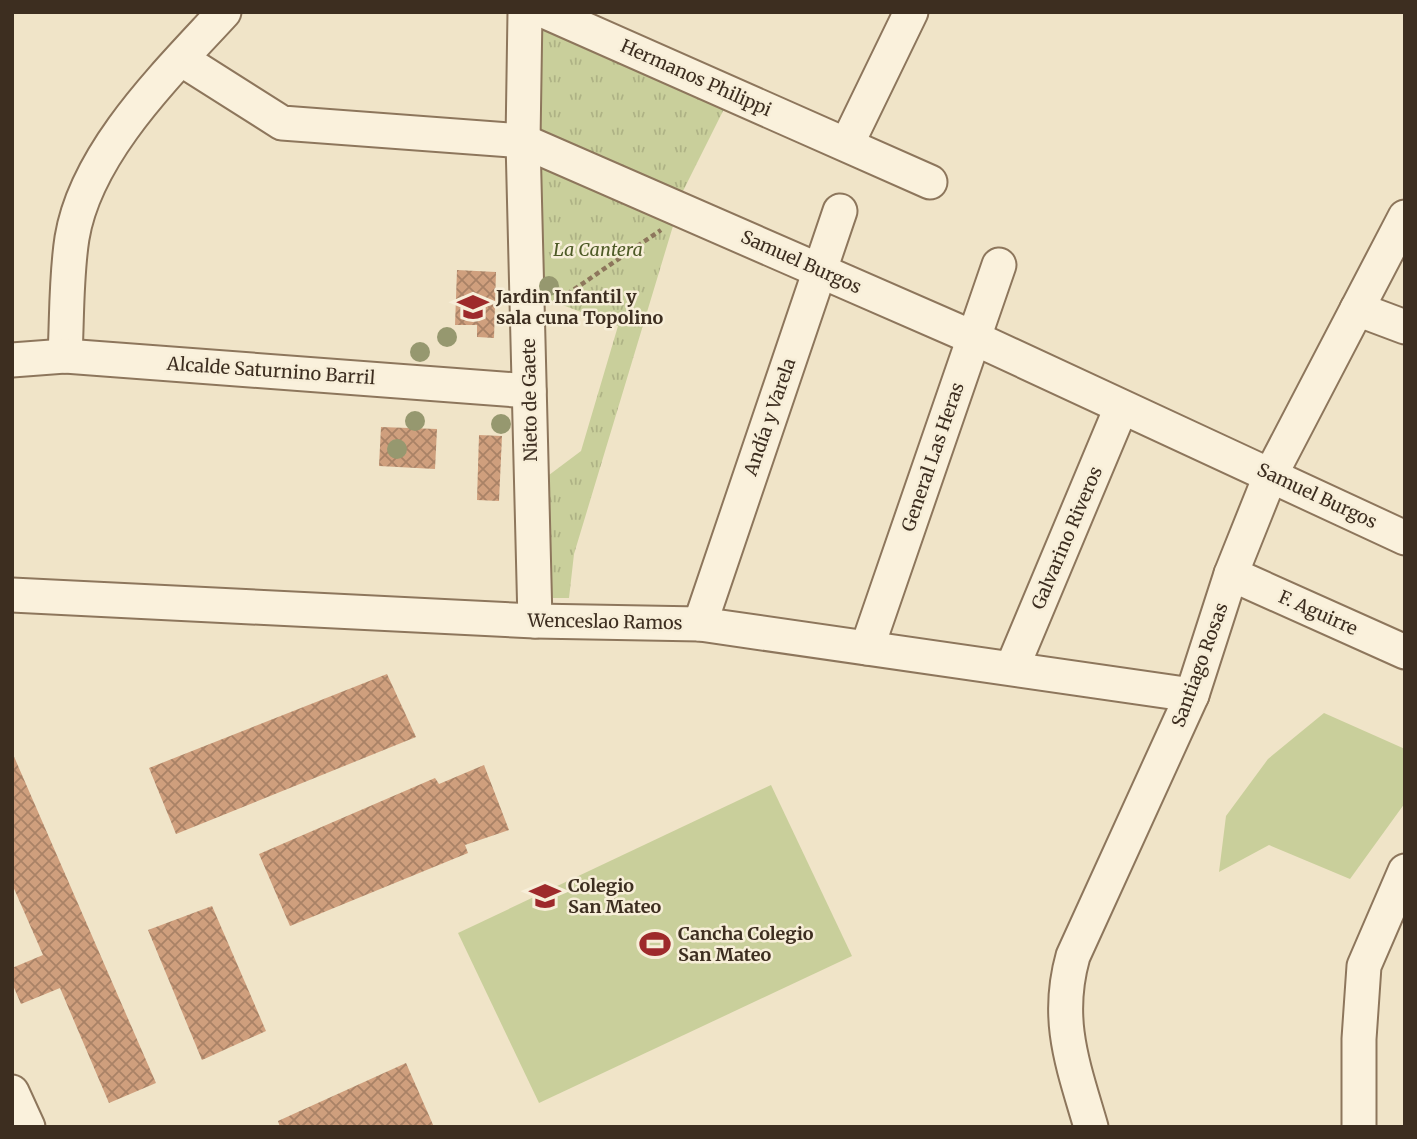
<svg xmlns="http://www.w3.org/2000/svg" width="1417" height="1139" viewBox="0 0 1417 1139" font-family="Merriweather,serif">
	<style>
		.grass { fill: #c9cf9b }
		.park { fill: url(#park-tufts) }
		.building { fill: url(#building-cross-hatch) }
		.lines { fill: none; stroke-linecap: round; stroke-linejoin: round }
		.minor-casing { stroke: #8d765c; stroke-width: 37 }
		.path { stroke: #8d765c; stroke-width: 4.5; stroke-dasharray: 5 3.5; stroke-linecap: butt }
		.minor { stroke: #faf1dc; stroke-width: 33 }
		.tree { fill: #96986f }
		.labels { text-anchor: middle; stroke-width: 5; stroke-linejoin: round; paint-order: stroke }
		.street-label { font-size: 18px; fill: #3d2e20; stroke: #f7eed8 }
		.park-label { font-size: 18px; font-style: italic; fill: #4d5a26; stroke: #f7eed8 }
		.poi-label { font-size: 18px; font-weight: bold; fill: #3d2e20; stroke: #f7eed8; text-anchor: start }
	</style>
	<defs>
		<pattern id="park-tufts" width="24" height="20" patternUnits="userSpaceOnUse" patternTransform="scale(1.75)"><rect width="24" height="20" fill="#c9cf9b"/><path d="M3 7l-1-3M5 7V3M7 7l1-3M15 17l-1-3M17 17v-4M19 17l1-3" fill="none" stroke="#aeb285"/></pattern>
		<pattern id="building-cross-hatch" width="8" height="8" patternUnits="userSpaceOnUse" patternTransform="scale(1.75)"><rect width="8" height="8" fill="#cf9f7d"/><path d="M0 0l8 8M0 8l8-8" fill="none" stroke="#a98266"/></pattern>
	</defs>
	<rect width="100%" height="100%" fill="#f0e4c8"/>
	<!-- grass -->
	<g class="grass">
		<polygon points="1324,713 1405,749 1405,803 1350,879 1269,845 1219,872 1226,816 1268,759"/>
		<polygon points="771,785 852,956 539,1103 458,933"/>
	</g>
	<!-- park -->
	<g class="park">
		<polygon points="536,25 728,101 679,199 530,137"/>
		<polygon points="543,156 676,216 574,554 569,598 553,598 549,588 545,478 581,451 618,326 536,295 533,168"/>
	</g>
	<!-- building -->
	<g class="building">
		<polygon points="457,270 496,272 494,338 477,337 477,325 455,325"/>
		<polygon points="381,427 437,429 435,469 379,466"/>
		<polygon points="479,435 502,436 499,501 477,500"/>
		<polygon points="387,674 416,737 176,834 149,768"/>
		<polygon points="12,752 156,1083 109,1103 60,988 21,1004 12,983 12,968 43,955 12,884"/>
		<polygon points="484,765 509,830 465,845 468,853 290,926 259,854 435,778 439,784"/>
		<polygon points="212,906 266,1031 202,1060 148,930"/>
		<polygon points="406,1063 434,1127 280,1127 278,1121"/>
	</g>
	<g class="lines">
		<!-- minor casing -->
		<g class="minor-casing">
			<g id="minor">
				<polyline points="525,12 523,141 535,621"/>
				<polyline points="546,12 930,182"/>
				<polyline points="181,59 282,123 523,141 974,338 1405,538"/>
				<polyline points="847,144 911,12"/>
				<polyline points="1357,309 1405,327"/>
				<path d="M65,356C67,317 66,276 72,238C86,152 168,73 224,12"/>
				<polyline points="12,360 65,356 529,391"/>
				<polyline points="1231,574 1405,652"/>
				<polyline points="12,595 535,621 700,624 1192,695"/>
				<polyline points="700,624 840,211"/>
				<polyline points="867,648 999,265"/>
				<polyline points="1012,668 1121,408"/>
				<polyline points="12,1092 28,1127"/>
				<path d="M1091,1127C1073,1065 1055,1020 1073,956L1192,695L1231,574L1271,474L1405,217"/>
				<polyline points="1359,1127 1359,1039 1364,966 1405,871"/>
			</g>
		</g>
		<!-- path -->
		<polyline class="path" points="560,299 661,230"/>
		<!-- minor -->
		<use href="#minor" class="minor"/>
	</g>
	<!-- trees -->
	<g class="tree">
		<circle cx="549" cy="286" r="10"/>
		<circle cx="447" cy="337" r="10"/>
		<circle cx="420" cy="352" r="10"/>
		<circle cx="415" cy="421" r="10"/>
		<circle cx="501" cy="424" r="10"/>
		<circle cx="397" cy="449" r="10"/>
	</g>
	<!-- icons -->
	<defs>
		<g id="school-bare" transform="scale(2.415)"><path d="M0-5L7-2L0 1L-7-2ZM-4 1L0 2.5L4 1V4Q0 6-4 4Z" fill="#9e2a2b" stroke="#f7eed8" stroke-width="2.5" paint-order="stroke"/></g>
		<g id="stadium-bare" transform="scale(2.415)"><path d="M0-5a6.5 5 0 1 0 0 10a6.5 5 0 1 0 0-10ZM-3.5-1.8h7v3.6h-7Z" fill="#9e2a2b" stroke="#f7eed8" stroke-width="2.5" paint-order="stroke"/></g>
	</defs>
	<g fill-rule="evenodd">
		<use href="#school-bare" x="473" y="307"/>
		<use href="#school-bare" x="545" y="896"/>
		<use href="#stadium-bare" x="655" y="944"/>
	</g>
	<g class="labels">
		<!-- street labels -->
		<g class="street-label">
			<text transform="translate(696 78) rotate(24)" y="6">Hermanos Philippi</text>
			<text transform="translate(801 262) rotate(24)" y="6">Samuel Burgos</text>
			<text transform="translate(271 371) rotate(4)" y="6">Alcalde Saturnino Barril</text>
			<text transform="translate(530 400) rotate(-91)" y="6">Nieto de Gaete</text>
			<text transform="translate(770 417) rotate(-71)" y="6">Andía y Varela</text>
			<text transform="translate(933 457) rotate(-71)" y="6">General Las Heras</text>
			<text transform="translate(1317 496) rotate(25)" y="6">Samuel Burgos</text>
			<text transform="translate(1067 538) rotate(-67)" y="6">Galvarino Riveros</text>
			<text transform="translate(1318 613) rotate(24)" y="6">F. Aguirre</text>
			<text transform="translate(605 622) rotate(1)" y="6">Wenceslao Ramos</text>
			<text transform="translate(1200 665) rotate(-70)" y="6">Santiago Rosas</text>
		</g>
		<!-- park labels -->
		<g class="park-label">
			<text x="598" y="256">La Cantera</text>
		</g>
		<!-- poi labels -->
		<g class="poi-label">
			<text x="496" y="303">Jardin Infantil y<tspan x="496" dy="21">sala cuna Topolino</tspan></text>
			<text x="568" y="892">Colegio<tspan x="568" dy="21">San Mateo</tspan></text>
			<text x="678" y="940">Cancha Colegio<tspan x="678" dy="21">San Mateo</tspan></text>
		</g>
	</g>
	<!-- border -->
	<rect width="1417" height="1139" fill="none" stroke="#3d2e20" stroke-width="28"/>
</svg>
